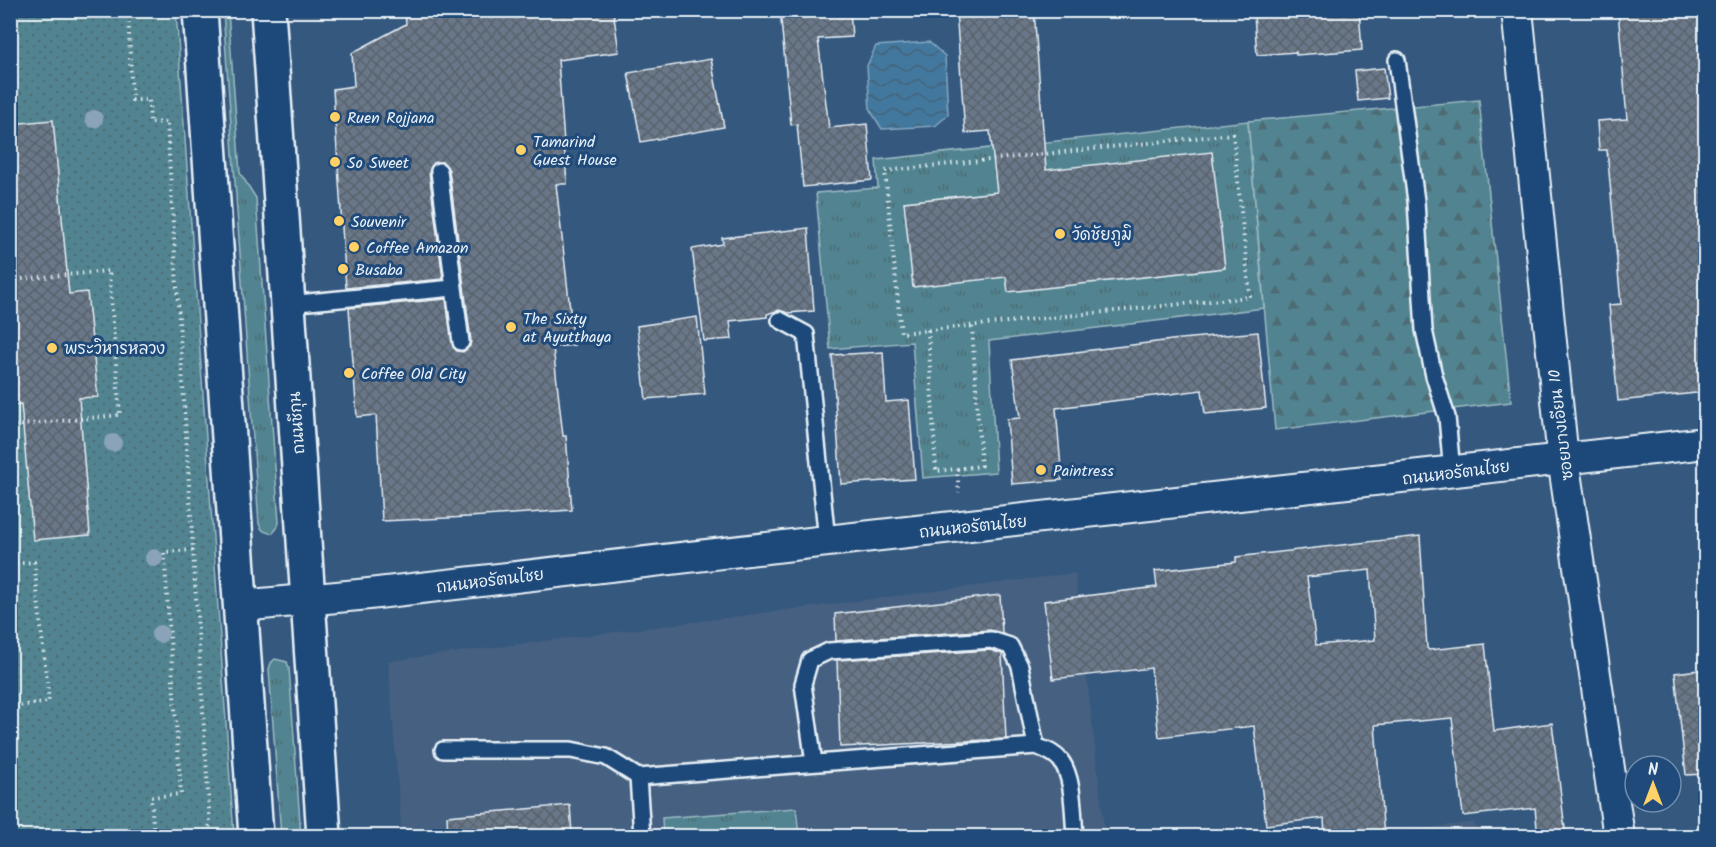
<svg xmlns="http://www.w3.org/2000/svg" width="1716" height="847" viewBox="0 0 1716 847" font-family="Kalam,'Playpen Sans Thai',sans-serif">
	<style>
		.built { fill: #456181 }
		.grass { fill: url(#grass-tufts); stroke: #9cbac4; stroke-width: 1.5 }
		.forest { fill: url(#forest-firs); stroke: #9cbac4; stroke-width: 1.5 }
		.park { fill: url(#park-dots); stroke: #9cbac4; stroke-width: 1.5 }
		.water { fill: url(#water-waves); stroke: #84a8c2; stroke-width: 1.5 }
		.building { fill: url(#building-cross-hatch); stroke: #e8f1f8; stroke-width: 1.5; fill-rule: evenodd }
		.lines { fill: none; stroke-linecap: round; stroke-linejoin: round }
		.lane-casing { stroke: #e8f1f8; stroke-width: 20 }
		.street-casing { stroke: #e8f1f8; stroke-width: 34 }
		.secondary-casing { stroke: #e8f1f8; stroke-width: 38 }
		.path { stroke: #e8f1f8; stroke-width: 4; stroke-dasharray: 1.5 4.5; stroke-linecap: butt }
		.lane { stroke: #1f4a7a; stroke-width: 15 }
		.street { stroke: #1f4a7a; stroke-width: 30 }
		.secondary { stroke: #1f4a7a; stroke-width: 33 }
		.tree { fill: #8ba3b8 }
		.poi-dot { fill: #ffd166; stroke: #1f4a7a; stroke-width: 2 }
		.labels { text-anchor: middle; stroke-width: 6; stroke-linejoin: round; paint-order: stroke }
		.poi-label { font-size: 16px; fill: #e8f1f8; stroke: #1f4a7a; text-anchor: start }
		.street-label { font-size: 16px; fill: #e8f1f8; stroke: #1f4a7a }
	</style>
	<defs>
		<pattern id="grass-tufts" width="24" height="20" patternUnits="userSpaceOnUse" patternTransform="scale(1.5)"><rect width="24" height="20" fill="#518490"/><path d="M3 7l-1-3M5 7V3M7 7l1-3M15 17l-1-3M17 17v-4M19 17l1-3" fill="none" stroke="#4d6c74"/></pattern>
		<pattern id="forest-firs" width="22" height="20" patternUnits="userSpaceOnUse" patternTransform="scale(1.5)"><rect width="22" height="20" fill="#518490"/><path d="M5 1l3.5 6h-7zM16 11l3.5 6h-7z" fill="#4d6c74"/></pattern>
		<pattern id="park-dots" width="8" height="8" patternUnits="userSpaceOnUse" patternTransform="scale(1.5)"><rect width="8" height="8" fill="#518490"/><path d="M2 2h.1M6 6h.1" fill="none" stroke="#4d6c74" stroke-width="1.8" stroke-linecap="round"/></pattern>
		<pattern id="water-waves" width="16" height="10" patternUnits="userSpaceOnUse" patternTransform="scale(1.5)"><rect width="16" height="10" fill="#42789e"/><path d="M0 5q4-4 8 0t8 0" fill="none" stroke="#446278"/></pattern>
		<pattern id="building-cross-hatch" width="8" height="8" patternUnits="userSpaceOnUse" patternTransform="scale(1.5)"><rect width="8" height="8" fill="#697788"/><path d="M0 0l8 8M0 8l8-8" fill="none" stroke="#59626c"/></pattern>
	</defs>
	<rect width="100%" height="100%" fill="#35587e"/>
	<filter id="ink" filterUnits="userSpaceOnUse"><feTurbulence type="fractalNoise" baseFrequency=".0167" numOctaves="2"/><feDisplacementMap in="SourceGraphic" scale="12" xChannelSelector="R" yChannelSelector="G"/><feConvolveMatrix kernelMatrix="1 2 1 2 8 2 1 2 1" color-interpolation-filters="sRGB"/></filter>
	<g filter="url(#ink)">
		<!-- built -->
		<g class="built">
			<polygon points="1075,573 1105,836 402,836 388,661"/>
			<polygon points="1475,822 1477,836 1365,836"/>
		</g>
		<!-- grass -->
		<g class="grass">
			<path d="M223,11H228L240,173L256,198L279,523L277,528L273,533C265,533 262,531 259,524Z"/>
			<polygon points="1248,121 1264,308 989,341 996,472 923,478 912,342 830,349 816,193 878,188 876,160"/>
			<polygon points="275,659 287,662 289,668 301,836 281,836 269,669 271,663"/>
			<polygon points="796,808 799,836 663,836 662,818"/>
		</g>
		<!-- forest -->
		<polygon class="forest" points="1479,100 1511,402 1275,430 1248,121"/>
		<!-- park -->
		<polygon class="park" points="10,11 176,11 234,836 11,836"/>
		<!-- water -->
		<polygon class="water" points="929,42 945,56 948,115 935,126 882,129 870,110 867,66 876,46"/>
		<!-- building -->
		<g class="building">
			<polygon points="441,10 613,10 619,52 558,60 567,184 556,184 574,345 553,347 563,436 566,436 572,510 469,517 382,521 376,415 357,417 349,308 446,299 453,347 457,351 463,352 470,346 471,341 449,170 443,162 434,163 429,172 443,279 346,288 333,89 354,86 352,53 406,24 405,14"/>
			<polygon points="780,10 850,10 852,37 818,39 829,128 867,124 872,180 803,187 797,124 791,125"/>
			<polygon points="956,10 1034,10 1046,170 1212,152 1225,268 1008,292 1006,277 913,287 904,202 997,192 990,131 965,133"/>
			<polygon points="1301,10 1359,10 1362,50 1296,55 1296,52 1257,55 1254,15"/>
			<polygon points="1618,10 1706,10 1706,392 1618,401 1609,305 1621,304 1607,150 1599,150 1597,121 1627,119"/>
			<polygon points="711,59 724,127 641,142 628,73"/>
			<polygon points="1384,68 1388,98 1358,101 1355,71"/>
			<polygon points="53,120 69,294 87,292 98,397 79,398 90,535 33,540 21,404 10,405 10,124"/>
			<polygon points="808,228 814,311 787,313 779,310 767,314 767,317 730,321 732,339 704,341 692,249 723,244 722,238"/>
			<polygon points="697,317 705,394 646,399 637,326"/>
			<polygon points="1258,332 1266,408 1205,414 1202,390 1056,408 1062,480 1012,484 1007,419 1020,418 1012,360 1180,339"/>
			<polygon points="883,352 886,402 909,400 915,479 841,484 832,355"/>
			<path d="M1420,536L1427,648L1429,650L1485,644L1494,731L1552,723L1566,837H1538L1535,808L1463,816L1452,718L1375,725L1384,837H1325L1324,818L1266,825L1254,726L1159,737L1151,668L1053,679L1044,601L1157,587L1155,571L1236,562V557ZM1370,570L1375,640L1316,645L1307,577Z"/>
			<polygon points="1000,595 1002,633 990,630 836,641 835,614"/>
			<polygon points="990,650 1002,654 1006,739 840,747 837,660"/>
			<polygon points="1706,669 1706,774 1686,775 1675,673"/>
			<polygon points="570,805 572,834 547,837 448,837 447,816"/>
		</g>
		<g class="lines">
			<!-- lane casing -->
			<g class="lane-casing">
				<g id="lane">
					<polyline points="1397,60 1416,201 1424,330 1434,376 1447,417 1452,472"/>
					<polyline points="439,171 461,342"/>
					<polyline points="288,304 453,288"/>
					<polyline points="780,320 806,334 827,541"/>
					<polyline points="443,750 571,750 606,757 638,777"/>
					<polyline points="814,763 803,684 810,660 829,651 991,640 1010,646 1020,666 1036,746"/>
					<path d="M642,836L638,777L1036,746C1045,750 1054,752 1061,761C1074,778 1073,815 1075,836"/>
				</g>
			</g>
			<!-- street casing -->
			<g class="street-casing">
				<g id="street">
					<polyline points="1517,10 1563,459 1619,836"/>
					<polyline points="241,606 369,594 827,541 1706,443"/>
				</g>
			</g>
			<!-- secondary casing -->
			<g class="secondary-casing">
				<g id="secondary">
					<polyline points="200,10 256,836"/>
					<polyline points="268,10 324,836"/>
				</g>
			</g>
			<!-- path -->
			<g class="path">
				<polyline points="128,10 132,100 149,100 150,123 167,122 193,550 164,552 181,794 151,797 154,836"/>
				<polygon points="1233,134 1250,297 901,333 885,171"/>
				<polyline points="10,280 109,271 120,415 10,426"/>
				<polyline points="928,330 936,471 957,469 959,493"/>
				<polyline points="957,469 981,466 972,326"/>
				<polyline points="193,550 210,825 204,836"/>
				<polyline points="10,564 34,562 49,702 10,707"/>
			</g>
			<!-- lane -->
			<use href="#lane" class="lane"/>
			<!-- street -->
			<use href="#street" class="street"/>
			<!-- secondary -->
			<use href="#secondary" class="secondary"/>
		</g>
		<!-- trees -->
		<g class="tree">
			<circle cx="94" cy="119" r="9"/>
			<circle cx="113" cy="443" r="9"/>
			<circle cx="154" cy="558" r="9"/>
			<circle cx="160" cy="634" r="9"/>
		</g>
	</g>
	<!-- markers -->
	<g class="poi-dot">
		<circle cx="335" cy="117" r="6"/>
		<circle cx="521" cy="150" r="6"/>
		<circle cx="335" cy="162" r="6"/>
		<circle cx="339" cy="221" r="6"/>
		<circle cx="1060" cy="234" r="6"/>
		<circle cx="354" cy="247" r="6"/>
		<circle cx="343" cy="269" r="6"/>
		<circle cx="511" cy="327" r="6"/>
		<circle cx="52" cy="348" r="6"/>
		<circle cx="349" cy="373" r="6"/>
		<circle cx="1041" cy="470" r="6"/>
	</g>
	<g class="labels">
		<!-- poi labels -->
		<g class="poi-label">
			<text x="347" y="123">Ruen Rojjana</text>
			<text x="533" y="147">Tamarind<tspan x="533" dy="18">Guest House</tspan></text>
			<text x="347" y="168">So Sweet</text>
			<text x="351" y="227">Souvenir</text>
			<text x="1072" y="240">วัดชัยภูมิ</text>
			<text x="366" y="253">Coffee Amazon</text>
			<text x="355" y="275">Busaba</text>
			<text x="523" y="324">The Sixty<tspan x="523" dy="18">at Ayutthaya</tspan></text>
			<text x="64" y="354">พระวิหารหลวง</text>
			<text x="361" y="379">Coffee Old City</text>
			<text x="1053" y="476">Paintress</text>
		</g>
		<!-- street labels -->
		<g class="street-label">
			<text transform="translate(296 423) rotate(-94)" y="6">ถนนชีกุน</text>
			<text transform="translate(1560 425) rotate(-97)" y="6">ซอยบางเอียน 10</text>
			<text transform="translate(1456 472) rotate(-7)" y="6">ถนนหอรัตนไชย</text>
			<text transform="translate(973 526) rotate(-6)" y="6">ถนนหอรัตนไชย</text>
			<text transform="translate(490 580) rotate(-7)" y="6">ถนนหอรัตนไชย</text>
		</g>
	</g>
	<!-- margin -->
	<rect width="1716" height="847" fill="none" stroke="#1f4a7a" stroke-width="36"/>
	<rect x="18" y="18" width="1680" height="811" fill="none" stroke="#e8f1f8" stroke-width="2" filter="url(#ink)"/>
	<!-- north arrow -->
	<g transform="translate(1653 784)"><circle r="28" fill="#1f4a7a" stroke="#6f8dac" stroke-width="1.5"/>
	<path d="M0-4.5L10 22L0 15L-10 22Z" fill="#ffd166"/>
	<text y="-9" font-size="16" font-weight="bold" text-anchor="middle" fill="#e8f1f8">N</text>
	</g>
</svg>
